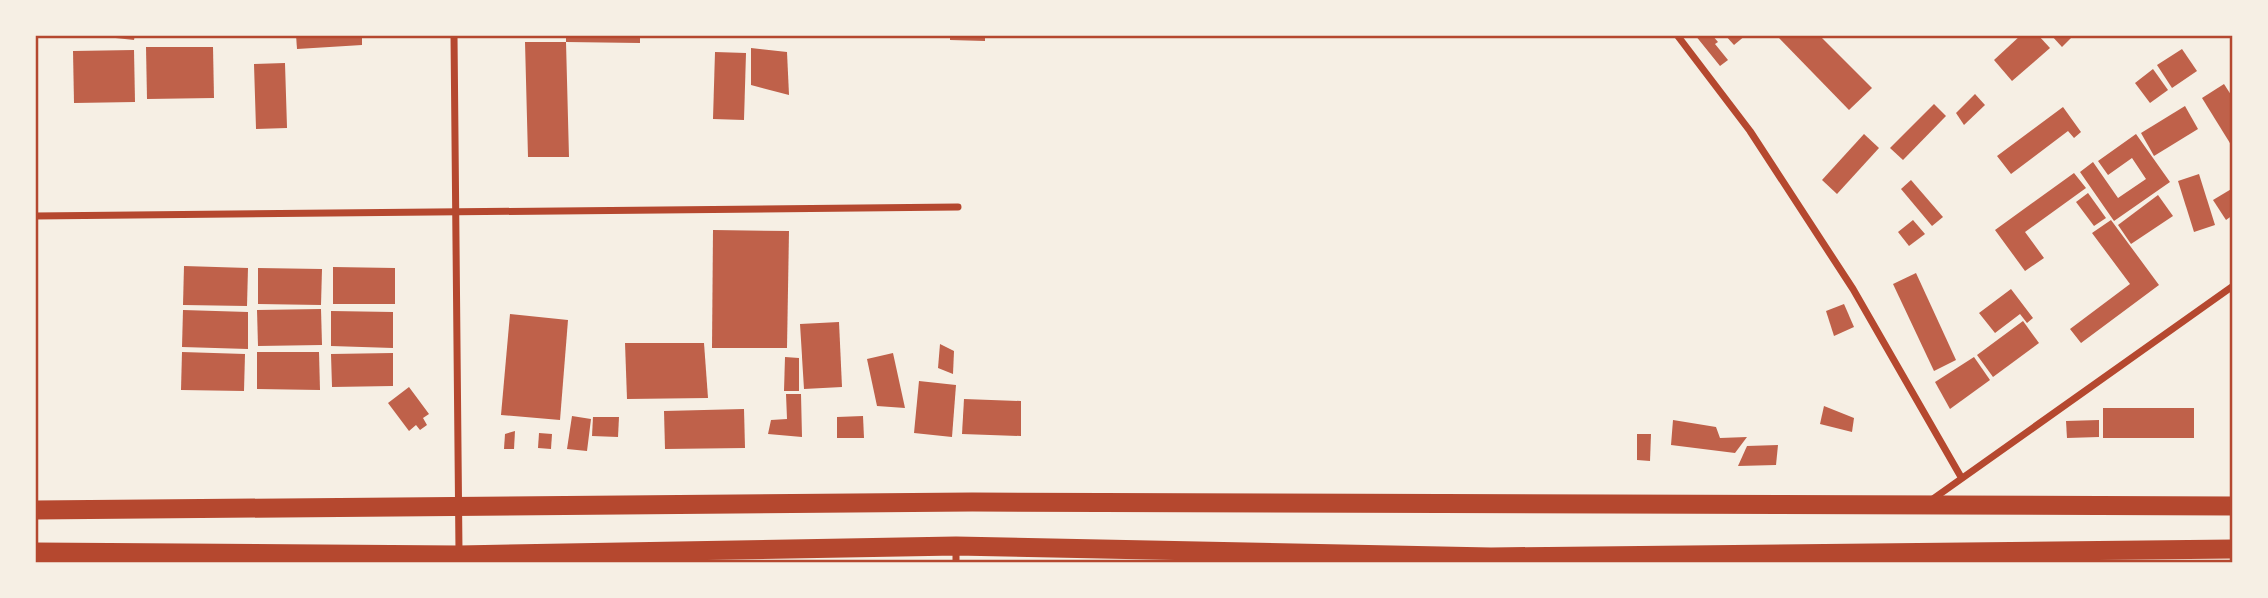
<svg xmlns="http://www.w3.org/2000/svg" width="2268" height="598" viewBox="0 0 2268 598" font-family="Jost,sans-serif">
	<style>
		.building { fill: #bf614a }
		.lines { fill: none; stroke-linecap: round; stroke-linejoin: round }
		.minor { stroke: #b5482f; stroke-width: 7 }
		.trunk { stroke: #b5482f; stroke-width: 19 }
		.neatline { fill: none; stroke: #b5482f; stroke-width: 2.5 }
	</style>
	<rect width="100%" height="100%" fill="#f6efe4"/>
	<!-- building -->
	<g class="building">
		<polygon points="88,35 135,35 134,40"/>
		<polygon points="296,35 362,35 362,45 297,49"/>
		<polygon points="566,35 640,35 640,43 566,42 569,157 528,157 525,42 566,42"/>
		<polygon points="950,35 985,35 985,41 950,40"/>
		<polygon points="1695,35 1712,35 1718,42 1715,44 1728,60 1720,66"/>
		<polygon points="1725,35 1746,35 1734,45"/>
		<polygon points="1776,35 1819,35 1872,88 1849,110"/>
		<polygon points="2021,35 2038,35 2050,48 2012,81 1994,60"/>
		<polygon points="2051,35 2074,35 2062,47"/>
		<polygon points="146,47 213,47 214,98 147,99"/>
		<polygon points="751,48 787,52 789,95 751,85"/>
		<polygon points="2182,49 2197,71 2172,88 2157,65"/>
		<polygon points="134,50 135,102 74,103 73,51"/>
		<polygon points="715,52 746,53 744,120 713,119"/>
		<polygon points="285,63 287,128 256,129 254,64"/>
		<polygon points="2153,69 2168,90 2150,103 2135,83"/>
		<polygon points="2224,84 2233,98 2233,148 2202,98"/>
		<polygon points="1975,94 1985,105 1964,125 1956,113"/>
		<polygon points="1934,104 1946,116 1903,160 1890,148"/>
		<polygon points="2185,106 2198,129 2154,156 2141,133"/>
		<polygon points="2063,107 2081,132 2074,138 2068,131 2011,174 1997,156"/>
		<polygon points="1864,134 1879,148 1837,194 1822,180"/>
		<polygon points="2136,134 2170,182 2114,221 2080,172 2093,162 2118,198 2146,179 2132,158 2108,175 2098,161"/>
		<polygon points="2074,173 2086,188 2025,232 2044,258 2025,271 1995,230"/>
		<polygon points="2199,174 2215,225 2194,232 2178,181"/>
		<polygon points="1911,180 1943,217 1932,226 1901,189"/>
		<polygon points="2233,188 2233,215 2226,220 2213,200"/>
		<polygon points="2088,193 2106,218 2094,226 2076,202"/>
		<polygon points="2158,195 2173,216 2131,244 2118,225"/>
		<polygon points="1913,220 1925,234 1909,246 1898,232"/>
		<polygon points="2111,220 2159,285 2081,343 2070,329 2130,284 2092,233"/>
		<polygon points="713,230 789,231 787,348 712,348"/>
		<polygon points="184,266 248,268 247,306 183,305"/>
		<polygon points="333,267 395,268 395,304 333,304"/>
		<polygon points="258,268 322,269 321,305 258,304"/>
		<polygon points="1916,273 1956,360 1934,371 1893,284"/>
		<polygon points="2011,289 2033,318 2027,323 2020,314 1995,333 1979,313"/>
		<polygon points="1844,304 1854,327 1834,336 1826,311"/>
		<polygon points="321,309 322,345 258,346 257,310"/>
		<polygon points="183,310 248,312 248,349 182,347"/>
		<polygon points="331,311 393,312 393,348 331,346"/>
		<polygon points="510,314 568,320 560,420 501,415"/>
		<polygon points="2023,321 2039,343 1993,377 1977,355"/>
		<polygon points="839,322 842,387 804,389 800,324"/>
		<polygon points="625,343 704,343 708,398 627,399"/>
		<polygon points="940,344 954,351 953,374 938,368"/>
		<polygon points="182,352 245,354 244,391 181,390"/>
		<polygon points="257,352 319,352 320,390 257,389"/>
		<polygon points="393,353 393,386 332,387 331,354"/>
		<polygon points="893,353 905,408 877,406 867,359"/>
		<polygon points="785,357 799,358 799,391 784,391"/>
		<polygon points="1974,357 1990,380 1950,409 1935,382"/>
		<polygon points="919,381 956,385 952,437 914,433"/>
		<polygon points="409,387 429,414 423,418 427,425 420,430 416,425 409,431 388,403"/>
		<polygon points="786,394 801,394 802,437 768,434 771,420 787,419"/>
		<polygon points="964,399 1021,401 1021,436 962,434"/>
		<polygon points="1824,406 1854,418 1852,432 1820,424"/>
		<rect x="2103" y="408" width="91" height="30"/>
		<polygon points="744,409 745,448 665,449 664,411"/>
		<polygon points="572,416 591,419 587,451 567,449"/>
		<polygon points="863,416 864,438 837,438 837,417"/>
		<polygon points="593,417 619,417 618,437 592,436"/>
		<polygon points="1673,420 1716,427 1720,438 1747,437 1735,453 1671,445"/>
		<polygon points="2099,420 2099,437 2067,438 2066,421"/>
		<polygon points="515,431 514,449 504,449 505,434"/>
		<polygon points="539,433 552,434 551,449 538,448"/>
		<polygon points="1637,434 1651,434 1650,461 1637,460"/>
		<polygon points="1778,445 1776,465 1738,466 1747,446"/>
	</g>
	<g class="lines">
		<!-- minor -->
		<g class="minor">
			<polyline points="454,35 459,552"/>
			<polyline points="1677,35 1750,131 1853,289 1961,477"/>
			<polyline points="35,216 958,207"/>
			<polyline points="1930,501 2233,286"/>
			<polyline points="956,563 956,547"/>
		</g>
		<!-- trunk -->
		<g class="trunk">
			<polyline points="35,510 972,502 2233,506"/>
			<polyline points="35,552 459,555 956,546 1491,557 2233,549"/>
		</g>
	</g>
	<!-- border -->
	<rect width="2268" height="598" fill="none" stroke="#f6efe4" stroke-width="74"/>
	<rect x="37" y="37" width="2194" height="524" class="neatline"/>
</svg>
